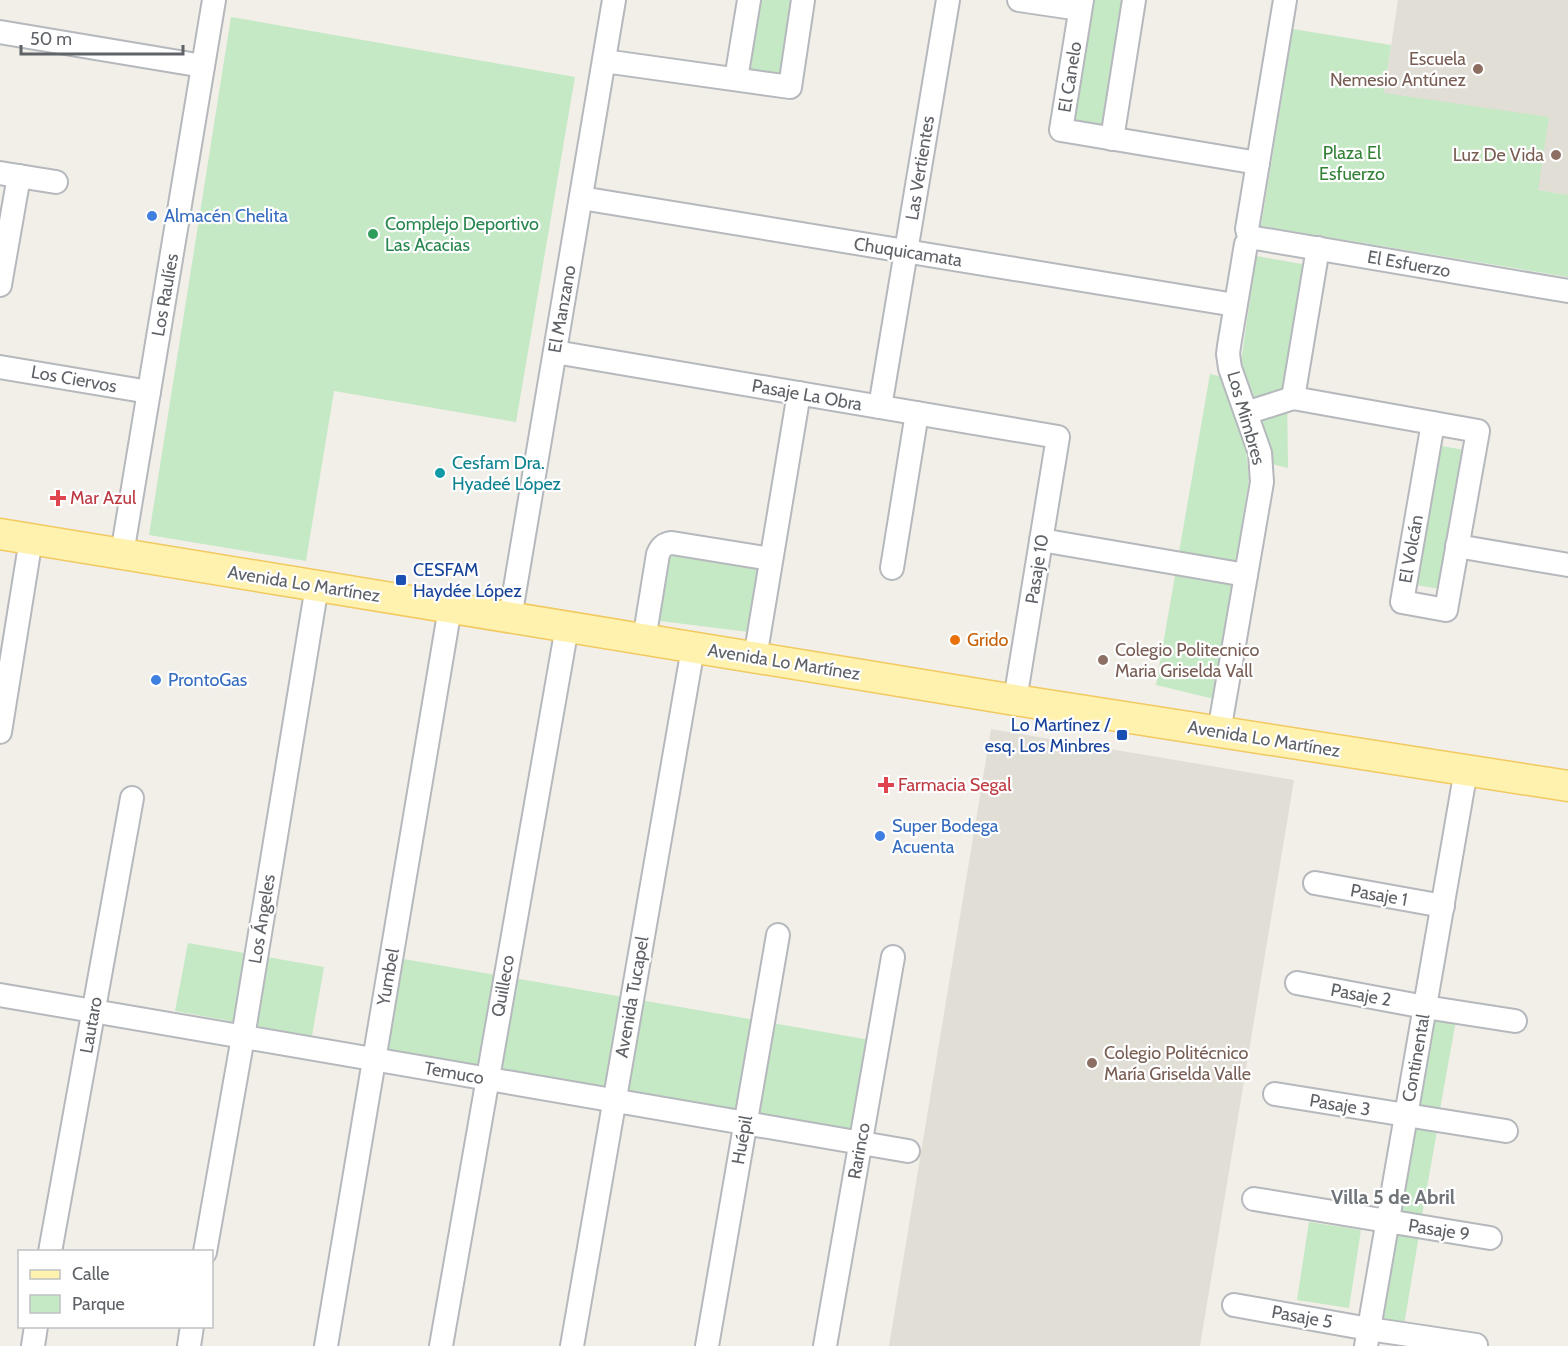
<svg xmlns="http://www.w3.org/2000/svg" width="1568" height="1346" viewBox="0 0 1568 1346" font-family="Cabin,sans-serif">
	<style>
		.education { fill: #e1ded6 }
		.green { fill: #c5e8c5 }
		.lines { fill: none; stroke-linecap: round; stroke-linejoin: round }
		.minor-casing { stroke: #b5b8bc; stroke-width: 26 }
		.major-casing { stroke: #f2c960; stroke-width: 33 }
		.minor { stroke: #fff; stroke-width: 22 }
		.major { stroke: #fff2af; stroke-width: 30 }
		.education-dot { fill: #8d6e63; stroke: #fff; stroke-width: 2 }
		.shop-dot { fill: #3f7fe0; stroke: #fff; stroke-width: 2 }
		.leisure-dot { fill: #2e9e5b; stroke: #fff; stroke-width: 2 }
		.culture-dot { fill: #0f9aa8; stroke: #fff; stroke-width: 2 }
		.health-dot { fill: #e0444e; stroke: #fff; stroke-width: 2 }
		.transit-dot { fill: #1a4fb4; stroke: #fff; stroke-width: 2 }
		.food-dot { fill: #e8710a; stroke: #fff; stroke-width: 2 }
		.labels { text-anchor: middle; stroke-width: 4.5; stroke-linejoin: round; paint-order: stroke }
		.education-label { font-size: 18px; fill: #785e54; stroke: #fff; text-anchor: end }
		.street-label { font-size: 18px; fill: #5f6368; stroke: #fff }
		.park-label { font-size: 18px; fill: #348238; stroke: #fff }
		.shop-label { font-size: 18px; fill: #366cbe; stroke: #fff; text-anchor: start }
		.leisure-label { font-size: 18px; fill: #27864d; stroke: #fff; text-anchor: start }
		.culture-label { font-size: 18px; fill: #0d838f; stroke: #fff; text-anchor: start }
		.health-label { font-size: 18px; fill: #be3a42; stroke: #fff; text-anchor: start }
		.transit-label { font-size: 18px; fill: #164399; stroke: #fff; text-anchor: start }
		.food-label { font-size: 18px; fill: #c56008; stroke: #fff; text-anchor: start }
		.neighbourhood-label { font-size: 20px; font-weight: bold; fill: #70757a; stroke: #fff }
	</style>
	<rect width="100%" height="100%" fill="#f1efe8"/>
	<!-- education -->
	<g class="education">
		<polygon points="1398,0 1568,0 1568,195 1538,190 1384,93"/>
		<polygon points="991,729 1294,780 1200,1346 889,1346"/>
	</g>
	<!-- green -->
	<g class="green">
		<polygon points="749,0 803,0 790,87 736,79"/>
		<polygon points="1082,0 1134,0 1112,139 1061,130"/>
		<polygon points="231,17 575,77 516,422 334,391 306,561 149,535"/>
		<polygon points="1293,29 1391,45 1384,93 1549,117 1538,190 1568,195 1568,277 1261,226"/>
		<polygon points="1256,256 1308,265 1287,392 1288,468 1272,464 1269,446 1241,363"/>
		<polygon points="1210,374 1223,377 1242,415 1249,479 1214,699 1156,685"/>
		<polygon points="1436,445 1470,451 1445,590 1411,584"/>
		<polygon points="669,555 758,567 749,632 660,621"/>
		<polygon points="188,943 324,967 312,1036 175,1011"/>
		<polygon points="398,958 870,1040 854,1131 381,1058"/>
		<polygon points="1430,1017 1456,1020 1439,1115 1414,1111"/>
		<polygon points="1413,1127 1437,1131 1421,1221 1397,1217"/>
		<polygon points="1309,1222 1361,1230 1349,1308 1297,1300"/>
		<polygon points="1396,1231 1419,1235 1404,1325 1381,1321"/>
	</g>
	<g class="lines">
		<!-- minor casing -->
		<g class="minor-casing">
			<g id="minor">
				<polyline points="1019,0 1080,9"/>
				<polyline points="1082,0 1061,130 1258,163"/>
				<polyline points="0,32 203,66"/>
				<polyline points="604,61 790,87 803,0"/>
				<polyline points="736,79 749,0"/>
				<polyline points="1112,139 1134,0"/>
				<polyline points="0,173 56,182"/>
				<polyline points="581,198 1235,305"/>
				<polyline points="1250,240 1255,238 1261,239 1568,291"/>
				<polyline points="0,285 19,176"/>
				<polyline points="555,352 1058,437 1015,700"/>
				<polyline points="0,367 149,392"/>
				<polyline points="1293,398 1318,248"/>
				<polyline points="880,407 948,0"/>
				<polyline points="1246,413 1293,398 1433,423"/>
				<polygon points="1433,423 1478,431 1446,610 1402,602"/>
				<polyline points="1041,540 1246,575"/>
				<polyline points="1457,546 1568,565"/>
				<polyline points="122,554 214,0"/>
				<polyline points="892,568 917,413"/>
				<polyline points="510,618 614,0"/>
				<path d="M644,640L658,554C661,547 664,544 672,543L771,559"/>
				<polyline points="755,658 799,393"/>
				<polyline points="0,732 31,539"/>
				<polyline points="1219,732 1262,482 1260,453 1230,368 1228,354 1229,346 1246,244 1250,240 1247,229 1248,223 1285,0"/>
				<polyline points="1315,883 1443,906"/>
				<polyline points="1297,983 1425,1007 1515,1021"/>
				<polyline points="0,995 908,1151"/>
				<polyline points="1275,1094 1506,1131"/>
				<polyline points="1254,1199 1490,1238"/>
				<polyline points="50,1252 132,798"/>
				<polyline points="205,1252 243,1037 317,586"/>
				<polyline points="1234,1305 1369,1329 1476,1345"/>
				<polyline points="33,1346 36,1326"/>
				<polyline points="189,1346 192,1326"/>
				<polyline points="326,1346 450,608"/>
				<polyline points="441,1346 567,627"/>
				<polyline points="572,1346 693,648"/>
				<polyline points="707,1346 778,935"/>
				<polyline points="825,1346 893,957"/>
				<polyline points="1366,1346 1466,770"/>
			</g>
		</g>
		<!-- major casing -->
		<g class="major-casing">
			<polyline id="major" points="0,534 1015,700 1568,786"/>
		</g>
		<!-- minor -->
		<use href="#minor" class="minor"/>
		<!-- major -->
		<use href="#major" class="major"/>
	</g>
	<!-- markers -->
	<g class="education-dot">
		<circle cx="1478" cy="69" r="6"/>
		<circle cx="1556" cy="155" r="6"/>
		<circle cx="1103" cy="660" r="6"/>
		<circle cx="1092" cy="1063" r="6"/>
	</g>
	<g class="shop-dot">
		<circle cx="152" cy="216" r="6"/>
		<circle cx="156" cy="680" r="6"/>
		<circle cx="880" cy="836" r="6"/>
	</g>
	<circle class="leisure-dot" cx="373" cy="234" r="6"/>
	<circle class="culture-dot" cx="440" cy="473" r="6"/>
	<g class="health-dot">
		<path d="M55 489h6v6h6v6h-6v6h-6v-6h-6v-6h6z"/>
		<path d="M883 776h6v6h6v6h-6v6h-6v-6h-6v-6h6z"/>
	</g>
	<g class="transit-dot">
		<rect x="395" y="574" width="12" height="12" rx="3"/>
		<rect x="1116" y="729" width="12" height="12" rx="3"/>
	</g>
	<circle class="food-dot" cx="955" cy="640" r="6"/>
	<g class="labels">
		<!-- education labels -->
		<g class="education-label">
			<text x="1466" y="65">Escuela<tspan x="1466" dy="21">Nemesio Antúnez</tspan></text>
			<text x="1544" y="161">Luz De Vida</text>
			<text x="1115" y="656" text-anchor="start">Colegio Politecnico<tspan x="1115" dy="21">Maria Griselda Vall</tspan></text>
			<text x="1104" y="1059" text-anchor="start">Colegio Politécnico<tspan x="1104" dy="21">María Griselda Valle</tspan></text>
		</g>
		<!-- street labels -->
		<g class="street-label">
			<text transform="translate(1070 77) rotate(-81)" y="6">El Canelo</text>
			<text transform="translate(920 168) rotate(-81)" y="6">Las Vertientes</text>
			<text transform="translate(908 252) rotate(9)" y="6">Chuquicamata</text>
			<text transform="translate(1409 264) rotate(10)" y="6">El Esfuerzo</text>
			<text transform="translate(165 295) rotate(-80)" y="6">Los Raulíes</text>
			<text transform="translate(562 309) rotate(-80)" y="6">El Manzano</text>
			<text transform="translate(74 379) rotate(10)" y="6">Los Ciervos</text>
			<text transform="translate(807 395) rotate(10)" y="6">Pasaje La Obra</text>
			<text transform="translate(1246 418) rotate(74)" y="6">Los Mimbres</text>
			<text transform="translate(1411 549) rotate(-80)" y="6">El Volcán</text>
			<text transform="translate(1037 569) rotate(-81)" y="6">Pasaje 10</text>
			<text transform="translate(304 584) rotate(9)" y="6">Avenida Lo Martínez</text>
			<text transform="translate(784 662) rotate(9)" y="6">Avenida Lo Martínez</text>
			<text transform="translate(1264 739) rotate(9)" y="6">Avenida Lo Martínez</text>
			<text transform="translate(1379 895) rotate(10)" y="6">Pasaje 1</text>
			<text transform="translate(262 919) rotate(-81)" y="6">Los Ángeles</text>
			<text transform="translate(388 977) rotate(-80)" y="6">Yumbel</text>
			<text transform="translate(503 986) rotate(-80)" y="6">Quilleco</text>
			<text transform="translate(1361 995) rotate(10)" y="6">Pasaje 2</text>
			<text transform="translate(632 997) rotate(-80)" y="6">Avenida Tucapel</text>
			<text transform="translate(91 1025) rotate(-80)" y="6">Lautaro</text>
			<text transform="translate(1416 1058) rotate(-80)" y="6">Continental</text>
			<text transform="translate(454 1073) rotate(10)" y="6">Temuco</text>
			<text transform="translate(1340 1105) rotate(9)" y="6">Pasaje 3</text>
			<text transform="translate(742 1140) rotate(-80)" y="6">Huépil</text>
			<text transform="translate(859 1151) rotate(-80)" y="6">Rarinco</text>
			<text transform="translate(1439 1230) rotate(9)" y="6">Pasaje 9</text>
			<text transform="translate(1302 1317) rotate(10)" y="6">Pasaje 5</text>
		</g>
		<!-- park labels -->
		<g class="park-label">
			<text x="1352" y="159">Plaza El<tspan x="1352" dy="21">Esfuerzo</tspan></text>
		</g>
		<!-- shop labels -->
		<g class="shop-label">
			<text x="164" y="222">Almacén Chelita</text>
			<text x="168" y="686">ProntoGas</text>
			<text x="892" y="832">Super Bodega<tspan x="892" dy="21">Acuenta</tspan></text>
		</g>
		<!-- leisure labels -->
		<g class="leisure-label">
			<text x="385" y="230">Complejo Deportivo<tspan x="385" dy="21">Las Acacias</tspan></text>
		</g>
		<!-- culture labels -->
		<g class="culture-label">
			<text x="452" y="469">Cesfam Dra.<tspan x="452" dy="21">Hyadeé López</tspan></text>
		</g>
		<!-- health labels -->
		<g class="health-label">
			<text x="70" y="504">Mar Azul</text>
			<text x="898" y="791">Farmacia Segal</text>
		</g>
		<!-- transit labels -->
		<g class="transit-label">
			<text x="413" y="576">CESFAM<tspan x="413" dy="21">Haydée López</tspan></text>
			<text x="1110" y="731" text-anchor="end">Lo Martínez /<tspan x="1110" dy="21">esq. Los Minbres</tspan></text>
		</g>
		<!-- food labels -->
		<g class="food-label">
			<text x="967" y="646">Grido</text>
		</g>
		<!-- neighbourhood labels -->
		<g class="neighbourhood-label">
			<text x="1393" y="1204">Villa 5 de Abril</text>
		</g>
	</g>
	<!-- legend -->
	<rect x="18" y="1250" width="195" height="78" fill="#ffffff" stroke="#bfc1c3" stroke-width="1.5"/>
	<rect x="30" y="1270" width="30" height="9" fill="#fff2af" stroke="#bfc1c3" stroke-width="1.5"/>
	<text x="72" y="1280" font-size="18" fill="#5f6368">Calle</text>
	<rect x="30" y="1295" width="30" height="18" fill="#c5e8c5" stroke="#bfc1c3" stroke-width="1.5"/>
	<text x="72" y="1310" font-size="18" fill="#5f6368">Parque</text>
	<!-- scale -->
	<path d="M21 45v9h162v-9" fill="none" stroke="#5f6368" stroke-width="3"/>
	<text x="30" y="45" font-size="18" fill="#5f6368" stroke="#ffffff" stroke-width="4.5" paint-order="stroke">50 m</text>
</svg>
